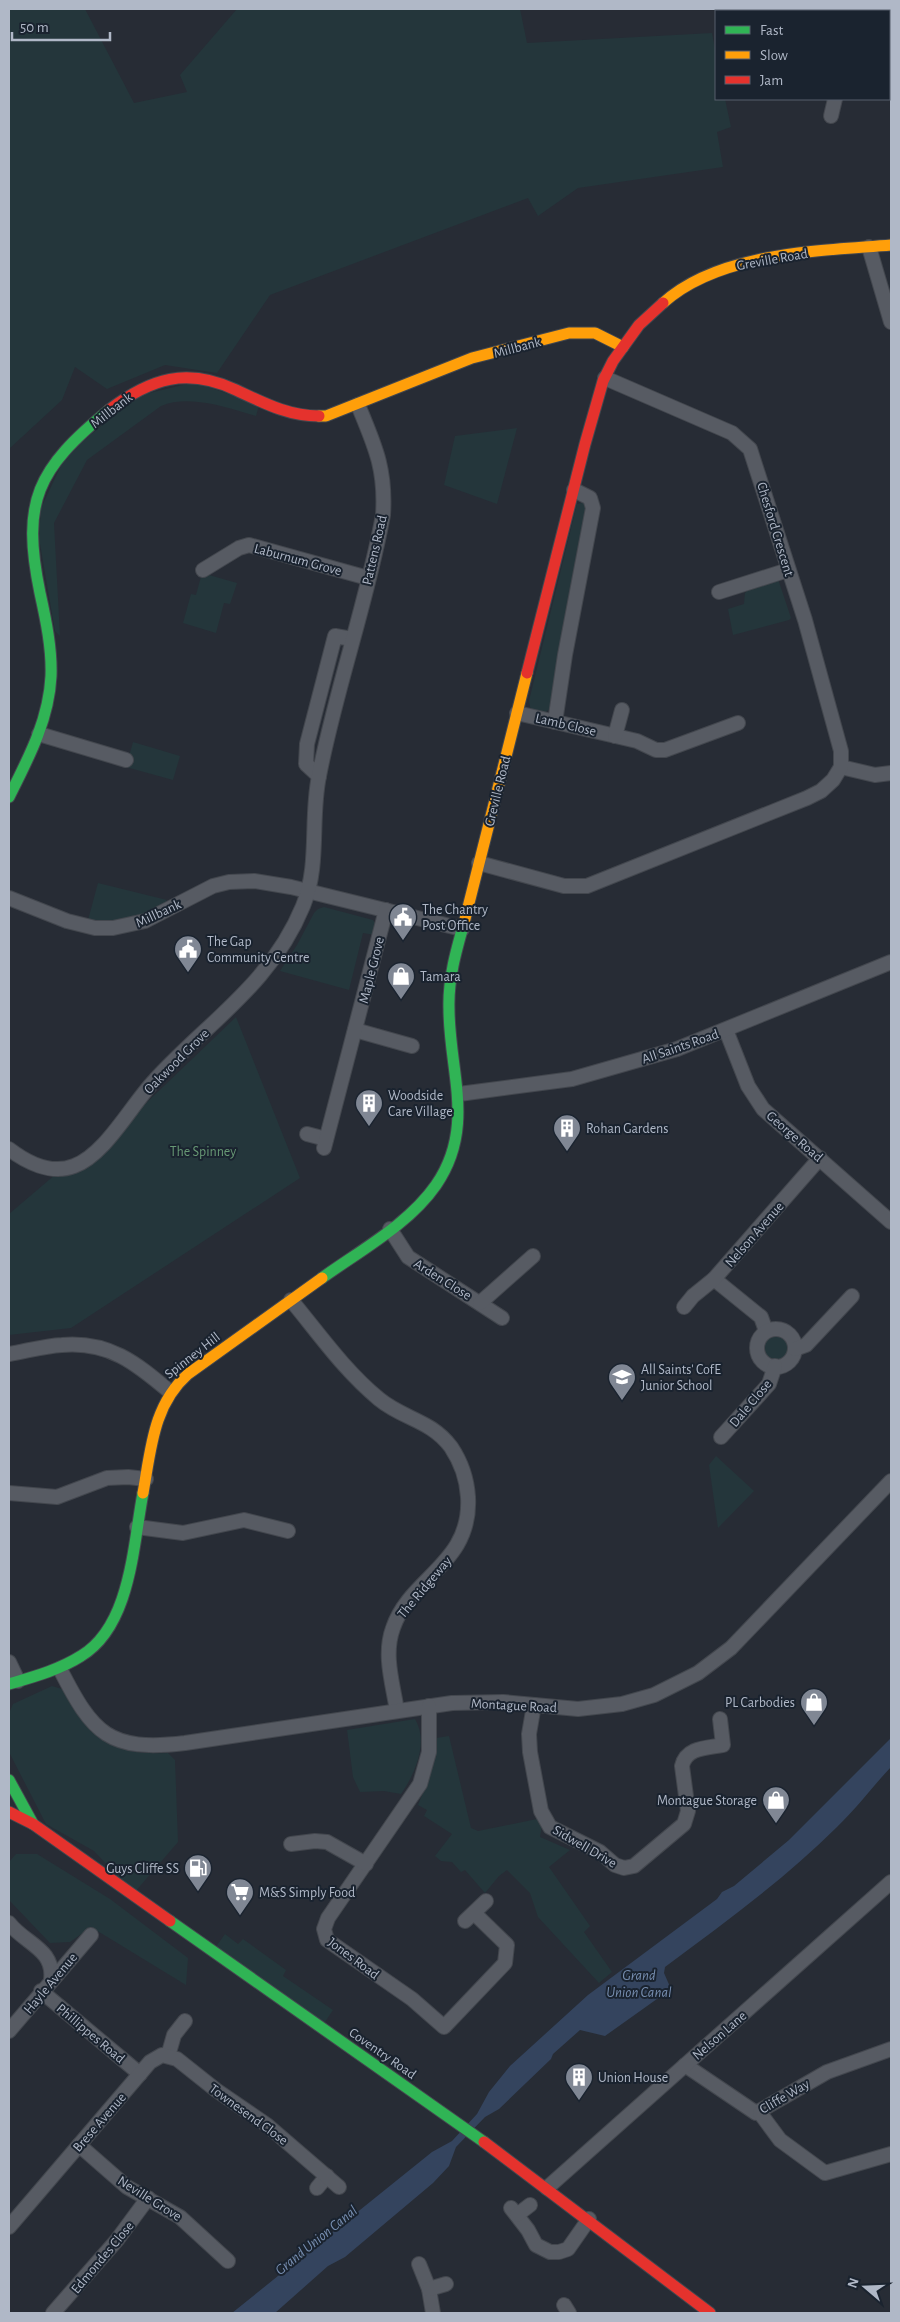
<svg xmlns="http://www.w3.org/2000/svg" width="900" height="2322" viewBox="0 0 900 2322" font-family="'Alegreya Sans',sans-serif">
	<style>
		.green { fill: #24363b }
		.water { fill: #34445e }
		.lines { fill: none; stroke-linecap: round; stroke-linejoin: round }
		.street-casing { stroke: #43474e; stroke-width: 16 }
		.fast-casing { stroke: #43474e; stroke-width: 13 }
		.slow-casing { stroke: #43474e; stroke-width: 13 }
		.jam-casing { stroke: #43474e; stroke-width: 13 }
		.street { stroke: #575b63; stroke-width: 14 }
		.fast { stroke: #30b455; stroke-width: 11 }
		.slow { stroke: #ff9f0a; stroke-width: 11 }
		.jam { stroke: #e5322d; stroke-width: 11 }
		.labels { text-anchor: middle; stroke-width: 4; stroke-linejoin: round; paint-order: stroke }
		.street-label { font-size: 14px; fill: #b0b8c7; stroke: #1a232f }
		.poi-label { font-size: 14px; fill: #b0b8c7; stroke: #1a232f; text-anchor: start }
		.park-label { font-size: 14px; fill: #679874; stroke: #1a232f }
		.water-label { font-size: 15px; font-style: italic; fill: #778eb0; stroke: #1a232f }
	</style>
	<rect width="100%" height="100%" fill="#272c35"/>
	<!-- green -->
	<g class="green">
		<polygon points="9,9 85,9 134,103 187,92 180,75 237,9 520,9 527,43 712,33 716,55 716,99 725,99 731,127 717,132 723,167 578,188 538,216 528,198 270,295 217,373 165,365 107,389 75,367 62,400 9,449"/>
		<path d="M195,382L259,405L256,416C228,408 190,394 161,406L87,460L54,523L60,636L55,631L39,538L41,508L66,455L137,396Z"/>
		<polygon points="517,428 497,504 444,485 455,436"/>
		<polygon points="582,503 586,505 586,518 557,661 551,708 544,713 531,712 529,701 577,504"/>
		<polygon points="202,573 237,583 230,604 224,603 216,633 183,623 191,594 196,595"/>
		<polygon points="778,579 791,618 789,620 733,635 728,609 744,604 745,593 748,590"/>
		<polygon points="133,742 180,756 173,780 126,767"/>
		<path d="M98,883L167,900C154,919 109,924 88,920Z"/>
		<polygon points="324,907 373,920 377,926 375,935 363,933 349,990 280,971 297,945 314,913 318,909"/>
		<polygon points="236,1017 300,1178 71,1328 9,1335 9,1214 56,1174 98,1155 141,1108"/>
		<circle cx="776" cy="1348" r="14"/>
		<polygon points="716,1456 754,1491 718,1528 709,1465"/>
		<path d="M52,1686L62,1689C89,1738 111,1756 168,1753L175,1760L178,1842L134,1893L94,1851L46,1824L9,1752V1713L13,1704Z"/>
		<path d="M415,1719C429,1742 415,1774 401,1794L384,1791L360,1792L353,1777L347,1730Z"/>
		<polygon points="449,1736 471,1828 478,1831 537,1819 542,1825 540,1837 570,1850 549,1867 590,1926 584,1932 612,1972 599,1983 538,1917 530,1893 507,1870 499,1876 485,1893 465,1870 461,1872 452,1862 441,1861 435,1856 452,1834 424,1816 427,1810 418,1805 431,1772 436,1738"/>
		<polygon points="16,1854 37,1854 110,1899 188,1958 186,1985 91,1927 70,1942 50,1943 9,1900 9,1862"/>
		<polygon points="225,1934 238,1944 243,1939 286,1970 283,1976 333,2010 321,2028 213,1951"/>
	</g>
	<!-- water -->
	<path class="water" d="M891,1738V1767C872,1787 857,1808 837,1827C785,1879 724,1923 665,1967L664,1973L671,1989L605,2036L580,2030L553,2054L551,2059L499,2109L485,2117L456,2147L449,2166L433,2183L345,2257L328,2266L275,2313H232L432,2152L452,2141L477,2114L489,2092L510,2066L588,1995L717,1899L722,1892L734,1886L789,1840Z"/>
	<g class="lines">
		<!-- street casing -->
		<g class="street-casing">
			<g id="street">
				<polyline points="849,11 850,9"/>
				<polyline points="889,68 891,68"/>
				<polyline points="831,116 835,99"/>
				<polyline points="869,247 891,322"/>
				<polyline points="203,570 239,548 249,545 368,578"/>
				<polyline points="719,592 788,570"/>
				<polyline points="517,713 637,741 656,750 665,750 738,723"/>
				<polyline points="555,722 565,655 593,508 590,498 574,490"/>
				<polyline points="39,734 126,760"/>
				<polyline points="615,736 622,710"/>
				<polyline points="841,767 875,775 891,773"/>
				<polyline points="319,776 306,764 307,744 335,636 352,639"/>
				<polyline points="479,863 564,886 587,886 807,798 821,791 833,780 841,767 841,751 805,620 750,449 732,433 605,378"/>
				<polyline points="9,898 67,921 95,928 113,928 145,921 213,886 229,882 254,881 291,887 462,929"/>
				<polyline points="355,1030 412,1046"/>
				<polyline points="726,1030 748,1086 763,1109 891,1222"/>
				<polyline points="459,1094 572,1079 677,1049 891,962"/>
				<polyline points="307,1134 326,1139"/>
				<polyline points="324,1148 386,910"/>
				<path d="M9,1149C26,1162 51,1175 74,1166C106,1154 131,1105 155,1080C209,1021 271,984 303,906C320,865 310,819 319,776C336,688 367,603 383,515C386,469 375,446 358,405"/>
				<polyline points="390,1229 408,1257 502,1318"/>
				<polyline points="714,1279 761,1317 766,1331"/>
				<path d="M291,1300C320,1335 344,1370 379,1399C403,1419 431,1420 451,1447C461,1462 467,1480 468,1497C472,1564 410,1577 393,1628C383,1655 393,1684 397,1711"/>
				<polyline points="480,1303 533,1256"/>
				<polyline points="684,1307 693,1296 714,1279 820,1158"/>
				<circle cx="776" cy="1348" r="19"/>
				<polyline points="795,1349 806,1345 852,1296"/>
				<path d="M9,1354C27,1351 44,1346 62,1345C109,1341 136,1363 169,1391"/>
				<polyline points="721,1437 769,1384 775,1366"/>
				<polyline points="9,1493 57,1497 107,1478 128,1477 146,1479"/>
				<polyline points="137,1527 183,1533 244,1520 288,1531"/>
				<polyline points="9,1662 18,1681"/>
				<path d="M60,1669C93,1734 109,1752 185,1743L452,1703L503,1702L578,1709L622,1704L654,1695L698,1673L731,1648L891,1481"/>
				<path d="M534,1705L529,1734L530,1752L541,1811L550,1827L600,1852L615,1865L624,1868L634,1866L684,1824L688,1811L682,1766C686,1747 707,1748 723,1745L720,1719"/>
				<polyline points="429,1706 429,1752 420,1784 328,1918 324,1929 327,1940 412,1999 444,2027 505,1963 507,1945 474,1913"/>
				<polyline points="291,1844 315,1841 327,1842 366,1864"/>
				<polyline points="465,1921 486,1901"/>
				<path d="M9,1923C25,1944 55,1949 51,1980"/>
				<polyline points="41,1991 140,2074"/>
				<polyline points="9,2031 91,1935"/>
				<polyline points="168,2056 174,2035 185,2021"/>
				<polyline points="685,2065 756,2113 827,2072 891,2049"/>
				<polyline points="760,2113 780,2140 825,2173 891,2154"/>
				<polyline points="79,2145 127,2187 180,2217 228,2261"/>
				<polyline points="317,2188 327,2176"/>
				<polyline points="547,2188 891,1882"/>
				<polyline points="511,2208 528,2230 536,2245 550,2252 559,2252 568,2249 589,2219"/>
				<polyline points="517,2215 530,2205"/>
				<polyline points="9,2227 150,2062 162,2055 177,2059 216,2090 267,2125 339,2187"/>
				<polyline points="419,2264 429,2289 433,2313"/>
				<polyline points="429,2289 446,2284"/>
				<polyline points="564,2305 569,2313"/>
				<polyline points="53,2313 117,2240 148,2198"/>
			</g>
		</g>
		<!-- fast casing -->
		<g class="fast-casing">
			<g id="fast">
				<path d="M9,797C28,759 49,720 51,676C52,649 46,620 40,593C21,501 37,469 109,410"/>
				<path d="M322,1278C361,1250 409,1224 436,1185C476,1127 449,1071 449,1009C448,979 456,951 464,923"/>
				<path d="M9,1684C33,1677 59,1670 81,1656C131,1626 133,1545 143,1493"/>
				<polyline points="9,1780 33,1824"/>
				<polyline points="170,1921 484,2142"/>
			</g>
		</g>
		<!-- slow casing -->
		<g class="slow-casing">
			<g id="slow">
				<path d="M663,303C719,252 820,251 891,245"/>
				<polyline points="319,416 326,416 472,358 569,333 595,333 623,347"/>
				<polyline points="464,923 527,673"/>
				<path d="M143,1493C151,1449 153,1405 188,1374L322,1278"/>
			</g>
		</g>
		<!-- jam casing -->
		<g class="jam-casing">
			<g id="jam">
				<path d="M109,410C151,378 187,367 236,390C264,403 288,416 319,416"/>
				<polyline points="527,673 585,444 603,381 613,361 639,325 663,303"/>
				<polyline points="9,1812 33,1824 170,1921"/>
				<polyline points="484,2142 710,2313"/>
			</g>
		</g>
		<!-- street -->
		<use href="#street" class="street"/>
		<!-- fast -->
		<use href="#fast" class="fast"/>
		<!-- slow -->
		<use href="#slow" class="slow"/>
		<!-- jam -->
		<use href="#jam" class="jam"/>
	</g>
	<!-- icons -->
	<defs>
		<g id="civic-pin" transform="scale(1.4375)"><path d="M0 17L-7.5 6A9.5 9.5 0 1 1 7.5 6Z" fill="#808794" stroke="#1a232f"/><path d="M-.6-6.5H3V-4.5H.6V-3L4-1V1h2V6H-6V1h2V-1L-.6-3ZM-1.2 2.5V6h2.4V2.5Z" fill="#fff"/></g>
		<g id="shop-pin" transform="scale(1.4375)"><path d="M0 17L-7.5 6A9.5 9.5 0 1 1 7.5 6Z" fill="#808794" stroke="#1a232f"/><path d="M-5-2.5h2.3a2.7 3.5 0 0 1 5.4 0H5L5.5 6h-11ZM-1.5-2.5h3a1.5 2.3 0 0 0-3 0Z" fill="#fff"/></g>
		<g id="building-pin" transform="scale(1.4375)"><path d="M0 17L-7.5 6A9.5 9.5 0 1 1 7.5 6Z" fill="#808794" stroke="#1a232f"/><path d="M-4-6H4V6H1V3H-1V6H-4ZM-2.5-4.3h1.7v1.8h-1.7ZM.8-4.3h1.7v1.8H.8ZM-2.5-1h1.7V.8h-1.7ZM.8-1h1.7V.8H.8Z" fill="#fff"/></g>
		<g id="school-pin" transform="scale(1.4375)"><path d="M0 17L-7.5 6A9.5 9.5 0 1 1 7.5 6Z" fill="#808794" stroke="#1a232f"/><path d="M0-5L7-2L0 1L-7-2ZM-4 1L0 2.5L4 1V4Q0 6-4 4Z" fill="#fff"/></g>
		<g id="fuel-pin" transform="scale(1.4375)"><path d="M0 17L-7.5 6A9.5 9.5 0 1 1 7.5 6Z" fill="#808794" stroke="#1a232f"/><path d="M-5.5-6h7V0h2V4h1.3V-2.5L3-4.5l.8-.8L6-3V5H2.5V1h-1V6h-7ZM-4.2-4.7v3.2H.2V-4.7Z" fill="#fff"/></g>
		<g id="supermarket-pin" transform="scale(1.4375)"><path d="M0 17L-7.5 6A9.5 9.5 0 1 1 7.5 6Z" fill="#808794" stroke="#1a232f"/><path d="M-6-5.5h2.5l.6 2H6L4.5 2H-2.5L-4.4-4H-6ZM-1.5 3.2a1.3 1.3 0 1 0 .1 0ZM3 3.2a1.3 1.3 0 1 0 .1 0Z" fill="#fff"/></g>
	</defs>
	<g fill-rule="evenodd">
		<use href="#civic-pin" x="403" y="917"/>
		<use href="#civic-pin" x="188" y="949"/>
		<use href="#shop-pin" x="401" y="976"/>
		<use href="#building-pin" x="369" y="1103"/>
		<use href="#building-pin" x="567" y="1128"/>
		<use href="#school-pin" x="622" y="1377"/>
		<use href="#shop-pin" x="814" y="1702"/>
		<use href="#shop-pin" x="776" y="1800"/>
		<use href="#fuel-pin" x="198" y="1868"/>
		<use href="#supermarket-pin" x="240" y="1892"/>
		<use href="#building-pin" x="579" y="2077"/>
	</g>
	<g class="labels">
		<!-- street labels -->
		<g class="street-label">
			<text transform="translate(772 259) rotate(-10)" y="5">Greville Road</text>
			<text transform="translate(517 347) rotate(-15)" y="5">Millbank</text>
			<text transform="translate(111 410) rotate(-38)" y="5">Millbank</text>
			<text transform="translate(776 529) rotate(73)" y="5">Chesford Crescent</text>
			<text transform="translate(374 550) rotate(-77)" y="5">Pattens Road</text>
			<text transform="translate(298 559) rotate(15)" y="5">Laburnum Grove</text>
			<text transform="translate(566 724) rotate(13)" y="5">Lamb Close</text>
			<text transform="translate(497 791) rotate(-76)" y="5">Greville Road</text>
			<text transform="translate(158 913) rotate(-25)" y="5">Millbank</text>
			<text transform="translate(371 970) rotate(-76)" y="5">Maple Grove</text>
			<text transform="translate(680 1046) rotate(-19)" y="5">All Saints Road</text>
			<text transform="translate(176 1061) rotate(-45)" y="5">Oakwood Grove</text>
			<text transform="translate(795 1136) rotate(41)" y="5">George Road</text>
			<text transform="translate(754 1234) rotate(-49)" y="5">Nelson Avenue</text>
			<text transform="translate(443 1279) rotate(32)" y="5">Arden Close</text>
			<text transform="translate(192 1355) rotate(-38)" y="5">Spinney Hill</text>
			<text transform="translate(750 1403) rotate(-50)" y="5">Dale Close</text>
			<text transform="translate(424 1587) rotate(-50)" y="5">The Ridgeway</text>
			<text transform="translate(514 1705) rotate(3)" y="5">Montague Road</text>
			<text transform="translate(585 1846) rotate(30)" y="5">Sidwell Drive</text>
			<text transform="translate(354 1958) rotate(37)" y="5">Jones Road</text>
			<text transform="translate(50 1983) rotate(-50)" y="5">Hayle Avenue</text>
			<text transform="translate(91 2033) rotate(40)" y="5">Phillippes Road</text>
			<text transform="translate(719 2035) rotate(-41)" y="5">Nelson Lane</text>
			<text transform="translate(383 2053) rotate(35)" y="5">Coventry Road</text>
			<text transform="translate(784 2096) rotate(-30)" y="5">Cliffe Way</text>
			<text transform="translate(249 2114) rotate(36)" y="5">Townesend Close</text>
			<text transform="translate(99 2122) rotate(-49)" y="5">Brese Avenue</text>
			<text transform="translate(150 2198) rotate(32)" y="5">Neville Grove</text>
			<text transform="translate(102 2257) rotate(-50)" y="5">Edmondes Close</text>
		</g>
		<!-- poi labels -->
		<g class="poi-label">
			<text x="422" y="914">The Chantry<tspan x="422" dy="16">Post Office</tspan></text>
			<text x="207" y="946">The Gap<tspan x="207" dy="16">Community Centre</tspan></text>
			<text x="420" y="981">Tamara</text>
			<text x="388" y="1100">Woodside<tspan x="388" dy="16">Care Village</tspan></text>
			<text x="586" y="1133">Rohan Gardens</text>
			<text x="641" y="1374">All Saints' CofE<tspan x="641" dy="16">Junior School</tspan></text>
			<text x="795" y="1707" text-anchor="end">PL Carbodies</text>
			<text x="757" y="1805" text-anchor="end">Montague Storage</text>
			<text x="179" y="1873" text-anchor="end">Guys Cliffe SS</text>
			<text x="259" y="1897">M&amp;S Simply Food</text>
			<text x="598" y="2082">Union House</text>
		</g>
		<!-- park labels -->
		<g class="park-label">
			<text x="203" y="1156">The Spinney</text>
		</g>
		<!-- water labels -->
		<g class="water-label">
			<text x="639" y="1980">Grand<tspan x="639" dy="17">Union Canal</tspan></text>
			<text transform="translate(316 2240) rotate(-39)" y="5">Grand Union Canal</text>
		</g>
	</g>
	<!-- border -->
	<rect width="900" height="2322" fill="none" stroke="#b0b8c7" stroke-width="20"/>
	<!-- legend -->
	<rect x="715" y="10" width="175" height="90" fill="#1a232f" stroke="#565f6c"/>
	<rect x="725" y="26" width="25" height="8" fill="#30b455" stroke="#565f6c"/>
	<text x="760" y="35" font-size="15" fill="#b0b8c7">Fast</text>
	<rect x="725" y="51" width="25" height="8" fill="#ff9f0a" stroke="#565f6c"/>
	<text x="760" y="60" font-size="15" fill="#b0b8c7">Slow</text>
	<rect x="725" y="76" width="25" height="8" fill="#e5322d" stroke="#565f6c"/>
	<text x="760" y="85" font-size="15" fill="#b0b8c7">Jam</text>
	<!-- north arrow -->
	<g transform="translate(865 2287) rotate(289)" stroke="#1a232f" stroke-width="4" paint-order="stroke">
	<path d="M0-4L9 19L0 12L-9 19Z" fill="#b0b8c7"/>
	<text y="-8" font-size="14" font-weight="bold" text-anchor="middle" fill="#b0b8c7">N</text>
	</g>
	<!-- scale -->
	<path d="M12 32v8h98v-8" fill="none" stroke="#b0b8c7" stroke-width="2.5"/>
	<text x="20" y="32" font-size="15" fill="#b0b8c7" stroke="#1a232f" stroke-width="4" paint-order="stroke">50 m</text>
</svg>
